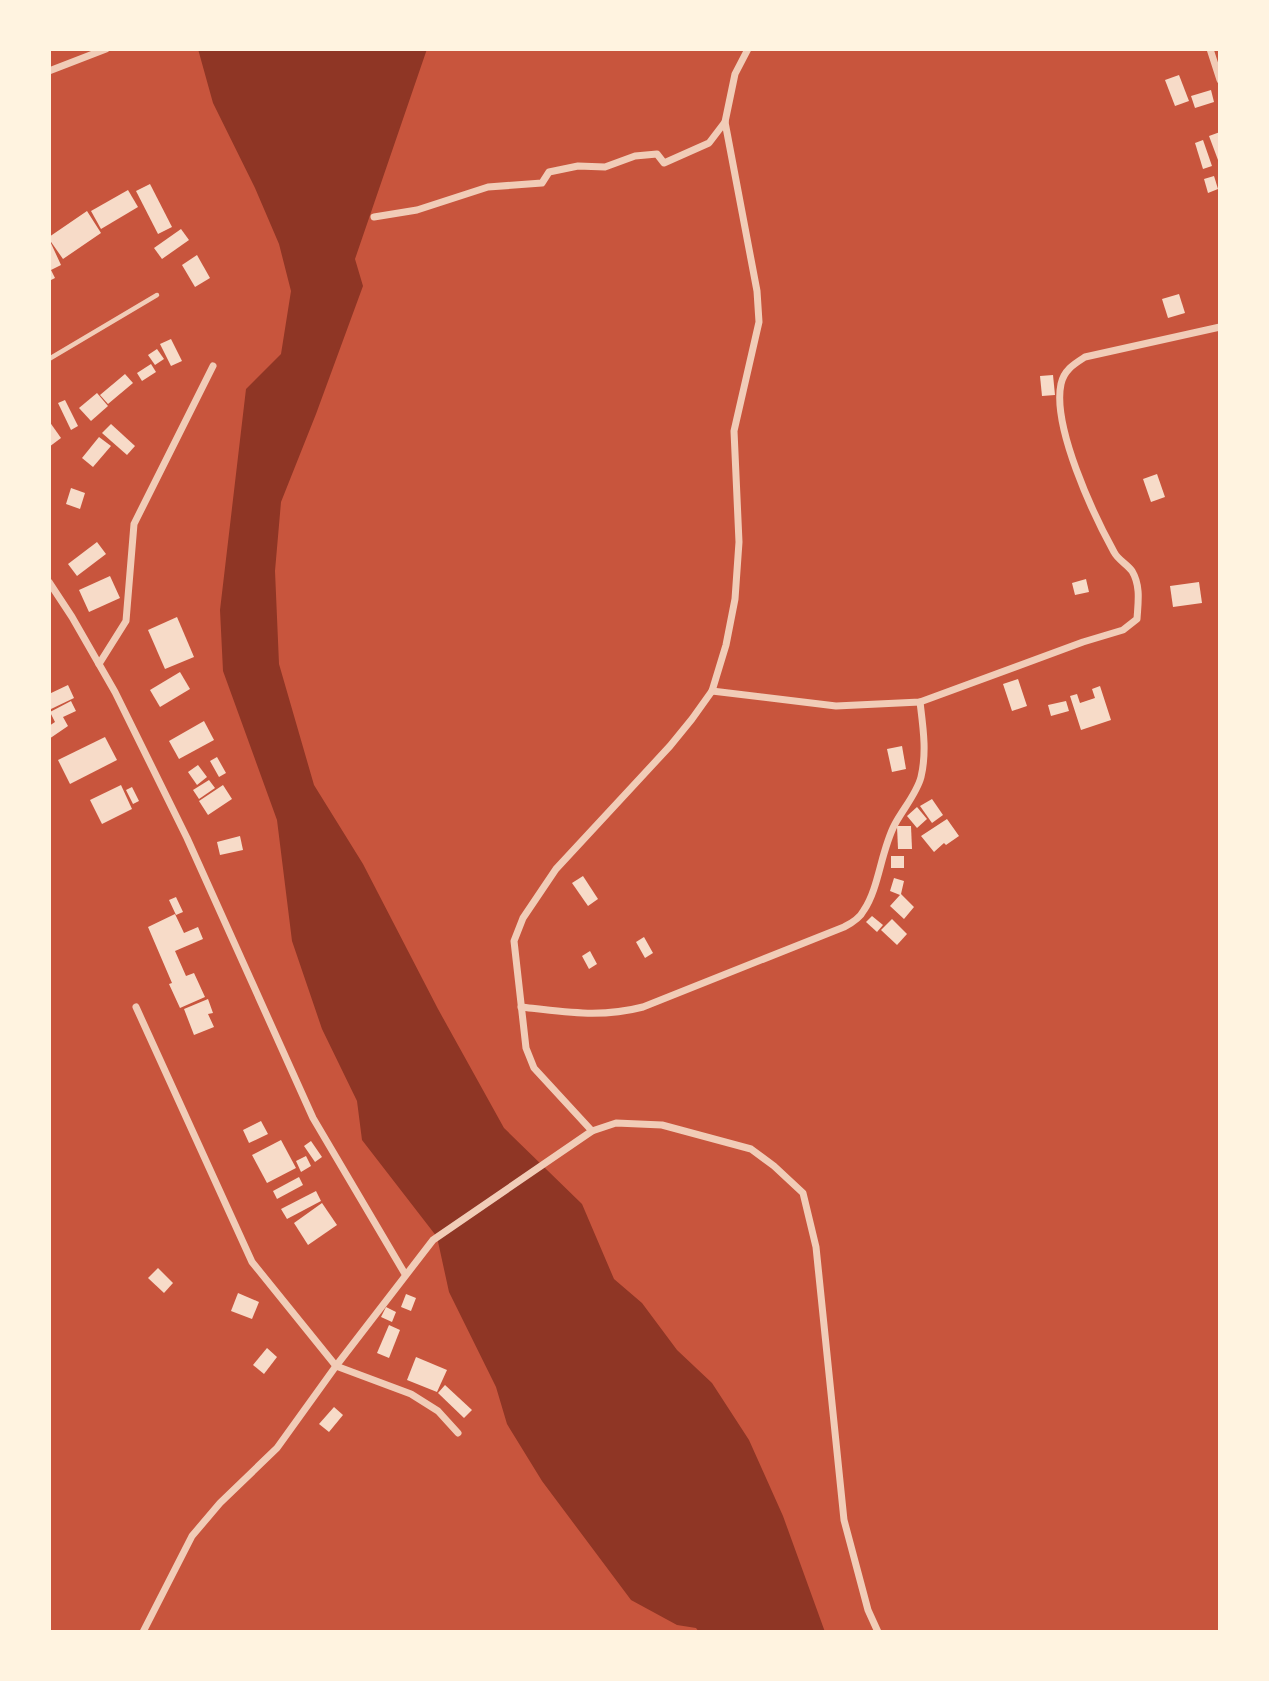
<svg xmlns="http://www.w3.org/2000/svg" width="1269" height="1681" viewBox="0 0 1269 1681" font-family="Figtree,sans-serif">
	<style>
		.water { fill: #8f3625 }
		.building { fill: #f7dbc8 }
		.lines { fill: none; stroke-linecap: round; stroke-linejoin: round }
		.service { stroke: #f1ccb7; stroke-width: 4.5 }
		.minor { stroke: #f1ccb7; stroke-width: 7 }
	</style>
	<rect width="100%" height="100%" fill="#c8553d"/>
	<!-- water -->
	<polygon class="water" points="198,49 427,49 355,259 363,286 316,414 281,502 275,571 279,664 314,785 363,864 438,1009 504,1128 582,1204 614,1279 642,1303 677,1350 712,1383 749,1440 783,1516 825,1632 699,1632 696,1628 677,1625 631,1600 542,1481 507,1424 496,1387 449,1292 437,1237 362,1140 357,1101 322,1029 292,941 277,820 223,671 220,610 246,389 281,354 291,291 279,244 255,188 213,103"/>
	<!-- building -->
	<g class="building">
		<polygon points="1179,75 1189,101 1175,106 1165,80"/>
		<polygon points="1211,90 1214,102 1195,108 1191,96"/>
		<polygon points="1220,132 1220,159 1218,160 1209,136"/>
		<polygon points="1203,140 1212,166 1203,169 1195,143"/>
		<polygon points="1214,176 1218,189 1208,193 1204,179"/>
		<polygon points="150,184 172,227 158,234 136,191"/>
		<polygon points="128,190 138,207 101,229 91,211"/>
		<polygon points="87,211 101,233 63,259 49,239 61,265 51,270 55,278 49,281 49,237"/>
		<polygon points="181,229 189,240 162,259 154,248"/>
		<polygon points="197,255 210,278 195,287 182,265"/>
		<polygon points="1179,294 1185,313 1168,318 1162,299"/>
		<polygon points="171,339 182,361 171,366 160,344"/>
		<polygon points="157,349 164,359 155,365 148,355"/>
		<polygon points="151,364 156,372 142,381 137,373"/>
		<polygon points="125,374 133,383 108,404 100,395"/>
		<polygon points="1053,375 1055,395 1042,396 1040,376"/>
		<polygon points="97,393 108,406 91,421 79,408"/>
		<polygon points="65,400 78,426 71,430 58,403"/>
		<polygon points="49,421 61,438 49,447"/>
		<polygon points="111,424 135,446 127,455 102,433"/>
		<polygon points="99,437 111,446 93,467 82,458"/>
		<polygon points="1157,474 1165,497 1151,502 1143,479"/>
		<polygon points="71,488 85,493 80,509 66,504"/>
		<polygon points="97,542 106,554 77,576 68,564"/>
		<polygon points="110,576 120,598 89,612 79,590"/>
		<polygon points="1086,579 1089,592 1075,595 1072,583"/>
		<polygon points="1199,582 1202,603 1173,607 1170,586"/>
		<polygon points="177,617 194,657 165,669 148,630"/>
		<polygon points="180,672 190,689 160,707 150,690"/>
		<polygon points="1018,679 1027,706 1012,711 1003,684"/>
		<polygon points="68,685 74,698 51,709 49,694"/>
		<polygon points="1100,686 1111,720 1081,730 1070,696 1077,694 1080,703 1095,698 1092,689"/>
		<polygon points="71,701 76,711 63,717 68,726 49,739 49,726 55,722 50,712"/>
		<polygon points="1066,701 1069,711 1051,716 1048,705"/>
		<polygon points="204,721 214,740 179,759 169,741"/>
		<polygon points="105,737 117,760 70,784 58,760"/>
		<polygon points="902,746 906,769 892,772 887,749"/>
		<polygon points="217,757 226,773 219,777 210,761"/>
		<polygon points="198,765 207,777 197,785 188,772"/>
		<polygon points="209,780 215,788 199,799 193,790"/>
		<polygon points="121,785 132,809 102,824 90,800"/>
		<polygon points="223,785 232,799 208,815 199,801"/>
		<polygon points="132,787 139,801 133,804 126,790"/>
		<polygon points="932,799 943,815 932,823 920,806"/>
		<polygon points="917,807 927,819 917,828 907,816"/>
		<polygon points="947,819 959,836 946,845 944,843 934,852 921,836"/>
		<polygon points="897,826 911,826 912,849 898,849"/>
		<polygon points="240,836 243,850 220,855 217,842"/>
		<rect x="891" y="856" width="13" height="12"/>
		<polygon points="583,876 598,899 588,906 572,883"/>
		<polygon points="894,878 904,881 901,894 914,907 904,919 890,906 900,895 890,891"/>
		<polygon points="176,897 183,912 176,915 169,900"/>
		<polygon points="175,914 184,933 198,927 203,939 175,951 186,976 194,973 205,997 180,1008 169,984 172,983 148,927"/>
		<polygon points="872,916 883,925 877,932 866,922"/>
		<polygon points="892,919 907,934 897,945 881,930"/>
		<polygon points="644,937 653,953 645,958 636,942"/>
		<polygon points="590,951 597,964 589,969 582,956"/>
		<polygon points="208,999 213,1013 208,1014 214,1027 194,1035 184,1009"/>
		<polygon points="261,1121 268,1134 249,1143 243,1130"/>
		<polygon points="281,1140 296,1168 267,1183 252,1155"/>
		<polygon points="311,1141 322,1157 315,1162 304,1146"/>
		<polygon points="306,1156 311,1166 301,1172 296,1161"/>
		<polygon points="299,1177 303,1185 277,1199 273,1191"/>
		<polygon points="316,1191 321,1201 287,1219 281,1209"/>
		<polygon points="322,1203 337,1225 308,1245 294,1223"/>
		<polygon points="158,1268 173,1283 164,1293 148,1278"/>
		<polygon points="238,1293 259,1302 252,1319 231,1311"/>
		<polygon points="406,1294 416,1298 411,1311 401,1307"/>
		<polygon points="386,1307 396,1312 392,1322 381,1317"/>
		<polygon points="389,1325 400,1330 389,1358 377,1353"/>
		<polygon points="267,1348 277,1357 264,1374 253,1365"/>
		<polygon points="416,1357 447,1370 437,1392 407,1380"/>
		<polygon points="445,1385 472,1410 464,1418 438,1393"/>
		<polygon points="334,1407 343,1415 329,1432 319,1424"/>
	</g>
	<g class="lines">
		<!-- service -->
		<polyline class="service" points="49,359 157,295"/>
		<!-- minor -->
		<g class="minor">
			<polyline points="1210,49 1220,80"/>
			<polyline points="49,71 106,49"/>
			<polyline points="374,217 417,210 488,187 542,183 549,172 578,166 605,167 635,156 657,154 664,163 709,143 725,122"/>
			<polyline points="49,582 72,617 115,692 187,838 313,1118 405,1274"/>
			<polyline points="99,664 126,621 134,524 213,366"/>
			<path d="M712,691L836,706L920,702L1083,642L1123,630L1137,619C1138,603 1141,586 1132,571C1127,564 1118,560 1114,552C1093,514 1052,426 1061,384C1064,370 1074,364 1085,357L1220,327"/>
			<polyline points="136,1007 252,1262 336,1366 411,1394 438,1411 458,1433"/>
			<path d="M521,1007C564,1012 601,1018 643,1007L844,927C852,923 860,918 864,910C879,888 881,850 895,824C903,809 917,793 921,777C927,752 923,727 920,702"/>
			<polyline points="592,1131 616,1123 662,1125 751,1149 774,1166 803,1193 816,1247 844,1520 868,1610 878,1632"/>
			<polyline points="143,1632 192,1536 220,1503 277,1448 336,1366 433,1240 592,1131 534,1068 526,1048 514,941 523,918 556,869 670,746 692,719 712,691 726,645 735,599 739,542 734,431 759,322 757,291 725,122 735,74 748,49"/>
		</g>
	</g>
	<!-- border -->
	<rect width="1269" height="1681" fill="none" stroke="#fff3e0" stroke-width="102"/>
</svg>
